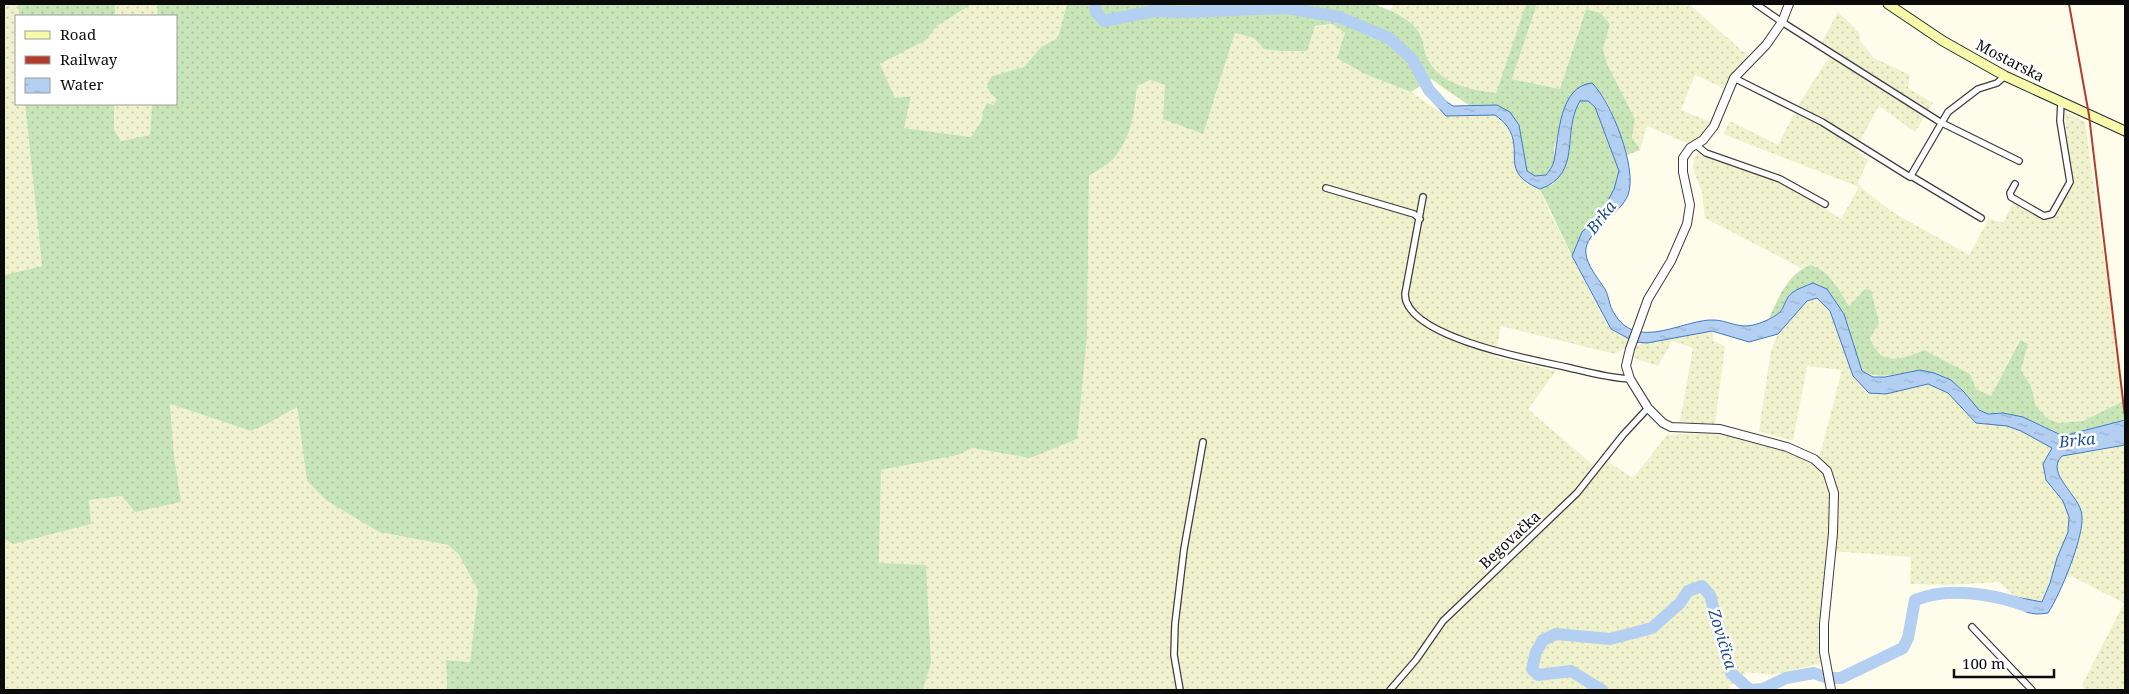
<svg xmlns="http://www.w3.org/2000/svg" width="2129" height="694" viewBox="0 0 2129 694" font-family="'Noto Serif',serif">
	<style>
		.farmland { fill: url(#farmland-dots) }
		.grass { fill: url(#grass-dots) }
		.water { fill: url(#water-ripples); stroke: #3f79c4 }
		.lines { fill: none; stroke-linecap: round; stroke-linejoin: round }
		.river { stroke: #b3d0f2; stroke-width: 12 }
		.minor-casing { stroke: #3e3e3e; stroke-width: 8 }
		.tertiary-casing { stroke: #3e3e3e; stroke-width: 10 }
		.secondary-casing { stroke: #2d2d2d; stroke-width: 11 }
		.minor { stroke: #fff; stroke-width: 5.5 }
		.tertiary { stroke: #fff; stroke-width: 8 }
		.secondary { stroke: #f6faaa; stroke-width: 9 }
		.rail { stroke: #b23c2d; stroke-width: 2 }
		.labels { text-anchor: middle; stroke-width: 5; stroke-linejoin: round; paint-order: stroke }
		.street-label { font-size: 15px; fill: #0b0b0b; stroke: #fff }
		.water-label { font-size: 16px; font-style: italic; fill: #1d4d95; stroke: #fff }
	</style>
	<defs>
		<pattern id="farmland-dots" width="8" height="8" patternUnits="userSpaceOnUse" patternTransform="scale(1.25)"><rect width="8" height="8" fill="#eff2cd"/><path d="M2 2h.1M6 6h.1" fill="none" stroke="#ccceaf" stroke-width="1.8" stroke-linecap="round"/></pattern>
		<pattern id="grass-dots" width="8" height="8" patternUnits="userSpaceOnUse" patternTransform="scale(1.25)"><rect width="8" height="8" fill="#c8e5b7"/><path d="M2 2h.1M6 6h.1" fill="none" stroke="#aac39c" stroke-width="1.8" stroke-linecap="round"/></pattern>
		<pattern id="water-ripples" width="26" height="14" patternUnits="userSpaceOnUse" patternTransform="scale(1.25)"><rect width="26" height="14" fill="#b3d0f2"/><path d="M2 4q2-2 4 0t4 0M15 11q2-2 4 0t4 0" fill="none" stroke="#99b1ce"/></pattern>
	</defs>
	<rect width="100%" height="100%" fill="#fefdeb"/>
	<!-- farmland -->
	<g class="farmland">
		<polygon points="4,4 18,4 19,16 16,16 16,104 25,104 42,266 4,275"/>
		<polygon points="115,4 158,4 157,16 115,16"/>
		<polygon points="972,4 1067,4 1058,38 1041,47 1024,67 992,76 997,99 993,105 983,111 982,120 971,137 903,128 911,96 895,98 880,64 926,40 937,26"/>
		<polygon points="1393,4 1526,4 1496,93 1465,88 1442,78 1427,58 1421,35 1390,11"/>
		<polygon points="1537,4 1689,4 1748,56 1735,69 1724,88 1695,75 1681,110 1713,123 1691,145 1647,126 1640,150 1632,137 1635,119 1607,64 1603,49 1610,24 1601,13 1586,9 1560,89 1512,79"/>
		<polygon points="1838,12 1859,32 1860,41 1874,58 1910,75 1908,88 1933,103 1915,132 1879,106 1855,150 1868,160 1858,183 1866,192 1894,213 1969,255 1989,218 2003,223 2014,201 2052,218 2073,185 2064,111 2085,122 2124,400 2083,421 2059,423 2046,417 2036,406 2031,386 2021,370 2028,345 2019,340 1991,396 1976,389 1924,350 1899,360 1887,358 1875,349 1870,337 1865,289 1849,306 1834,281 1811,265 1801,268 1705,218 1702,191 1695,175 1693,166 1695,157 1700,150 1755,170 1797,191 1841,219 1859,187 1723,134 1730,121 1778,145 1799,104 1833,51 1822,42"/>
		<polygon points="1332,24 1345,33 1365,74 1411,92 1446,116 1495,115 1507,127 1513,142 1515,164 1525,183 1540,189 1549,211 1597,307 1610,329 1635,342 1615,354 1501,326 1495,357 1556,371 1528,409 1599,470 1607,461 1633,478 1667,435 1679,434 1719,433 1735,436 1785,449 1816,462 1821,451 1842,370 1807,366 1793,441 1759,431 1771,350 1778,334 1807,301 1817,298 1830,311 1853,376 1886,394 1928,384 1948,393 1976,423 2007,426 2021,431 2052,448 2043,464 2046,480 2063,501 2069,517 2068,532 2057,558 2050,583 2041,602 2016,597 1999,582 1949,585 1910,584 1911,557 1831,551 1825,622 1827,662 1773,675 1747,672 1730,686 1728,690 923,690 931,663 879,563 881,470 957,455 972,448 1030,458 1087,336 1089,176 1111,160 1136,105 1137,86 1150,80 1214,100 1235,33 1255,38"/>
		<polygon points="114,104 152,104 151,135 121,141 114,130"/>
		<polygon points="1712,331 1714,341 1725,346 1715,424 1711,425 1680,421 1693,348 1672,341 1658,366 1624,355 1643,342"/>
		<polygon points="170,404 251,431 267,424 297,407 307,481 327,501 379,532 448,545 459,555 478,590 470,662 446,660 447,690 4,690 4,539 13,544 89,500 122,496 181,502 174,455"/>
		<polygon points="2117,445 2125,445 2125,690 2086,690 2082,685 2124,603 2071,576 2066,577 2082,526 2083,515 2074,495 2059,477 2056,469 2058,460 2062,456 2107,449"/>
	</g>
	<!-- grass -->
	<g class="grass">
		<polygon points="18,4 115,4 115,16 19,16"/>
		<path d="M158,4H972L937,26L926,40L880,64L895,98L911,96L904,128L971,137L982,120L983,111L987,103L993,105L997,99L990,93L987,84L992,76L1024,67L1041,47L1058,38L1067,4H1374C1391,11 1412,18 1421,36C1424,43 1424,51 1427,58C1442,85 1468,89 1496,93L1526,4H1537L1512,79L1560,89L1586,9L1601,13L1610,24L1603,49L1607,64L1635,119L1632,137L1640,150L1627,155C1618,130 1612,102 1592,83L1562,121L1554,149V162L1546,175L1535,176L1527,171L1519,125L1497,105L1470,106L1431,79L1411,92L1365,74L1337,58L1345,33L1332,24L1315,26L1307,51H1280L1264,49L1254,38L1235,33L1203,134L1163,119L1165,85L1150,80L1137,86C1135,113 1131,139 1112,160C1106,166 1096,171 1089,176L1087,336L1077,439L1030,458L972,448L958,455L881,470L879,563L926,565L931,663L923,690H447L446,660L470,662L478,590L459,555L448,545L379,532L327,501L307,481L297,407L267,424L251,431L170,404L174,455L181,502L135,512L122,496L89,500L91,524L13,544L4,539V275L42,266L25,104H114V130L121,141L150,135L152,104H176V16H157Z"/>
		<polygon points="1580,101 1588,101 1595,107 1619,171 1614,189 1601,214 1582,232 1572,256 1540,189 1553,184 1569,153 1574,111"/>
		<path d="M1811,265C1830,272 1839,289 1849,306L1865,289L1871,290L1879,323L1870,338C1881,367 1901,360 1924,350L1970,374L1976,389L1991,396L2020,340L2028,344L2021,370L2031,386L2036,406L2047,418L2059,423L2083,421L2125,400V420L2063,436C2045,427 2024,415 2003,413C1994,412 1988,416 1980,411C1975,408 1971,401 1968,396C1959,385 1947,377 1933,373C1907,365 1890,384 1862,371L1844,314L1827,289L1791,293L1779,313L1769,319C1777,299 1790,271 1811,265Z"/>
	</g>
	<!-- water -->
	<path class="water" d="M1592,83C1611,101 1638,169 1628,195C1621,213 1589,230 1586,248C1584,262 1597,277 1605,289C1609,296 1609,306 1614,313C1636,352 1682,320 1712,320C1731,320 1738,331 1760,323C1766,321 1776,316 1780,312C1785,306 1786,297 1792,293C1798,288 1806,286 1813,283L1827,289L1844,314L1862,371L1873,377H1885L1920,370L1934,373L1951,380L1964,392L1979,410L1988,414L2003,413L2023,417L2063,436L2125,420V445L2062,456C2044,474 2081,495 2082,516C2084,537 2060,595 2048,613C2031,616 2021,612 2010,600L2016,597L2042,602L2050,583L2057,558L2068,532L2069,517L2063,501L2046,480L2043,464L2052,448L2021,431L2007,426L1976,423L1948,393L1928,384L1886,394L1869,393L1853,376L1830,311L1817,298L1807,301L1778,334L1749,342L1712,331L1647,343L1635,342L1611,329L1572,256L1582,232L1601,214L1614,189L1619,171L1595,107L1588,101H1580C1561,132 1583,174 1540,189C1498,172 1525,152 1507,126C1504,122 1499,118 1495,115L1446,116L1435,104L1429,90L1453,106L1497,105L1510,112L1519,125L1527,171L1535,176L1546,175C1549,171 1553,166 1554,161C1559,136 1559,86 1592,83Z"/>
	<g class="lines">
		<!-- river -->
		<g class="river">
			<polyline points="1095,4 1096,12 1104,21 1154,11 1187,12 1287,8 1339,17 1389,38 1412,59 1429,90 1441,103"/>
			<path d="M1602,690L1571,671L1538,675L1532,669L1536,652L1543,640L1556,634L1610,639L1652,628L1680,603L1688,591L1702,586L1710,595L1731,673L1750,690L1763,689L1786,678L1814,673L1827,678H1841L1903,648L1908,638L1915,600C1922,598 1930,595 1938,594C1965,590 2000,596 2026,606"/>
		</g>
		<!-- minor casing -->
		<g class="minor-casing">
			<g id="minor">
				<polyline points="1756,4 1782,22 1940,122 2019,161"/>
				<polyline points="1734,78 1822,122 1910,177 1948,112 1978,89 1997,83 2005,76"/>
				<polyline points="1696,145 1706,153 1780,179 1825,204"/>
				<polyline points="1911,176 1981,218"/>
				<polyline points="2015,184 2010,193 2011,197 2044,216 2052,214 2070,182 2060,121 2061,102"/>
				<polyline points="1326,188 1414,214 1420,219"/>
				<path d="M1423,197L1405,294C1405,337 1533,360 1566,367C1587,372 1608,378 1630,379"/>
				<polyline points="1972,627 2032,690"/>
				<polyline points="1180,690 1174,655 1175,624 1184,549 1203,442"/>
				<polyline points="1390,690 1416,660 1443,621 1577,493 1623,435 1648,408"/>
			</g>
		</g>
		<!-- tertiary casing -->
		<g class="tertiary-casing">
			<polyline id="tertiary" points="1789,4 1782,22 1766,45 1734,78 1714,126 1703,140 1690,148 1683,158 1683,172 1690,205 1687,224 1671,261 1648,299 1630,349 1626,366 1630,379 1648,408 1663,423 1671,427 1720,429 1787,447 1814,459 1827,471 1834,493 1833,533 1824,624 1824,652 1831,690"/>
		</g>
		<!-- secondary casing -->
		<g class="secondary-casing">
			<polyline id="secondary" points="1888,4 1943,41 2005,76 2125,131"/>
		</g>
		<!-- minor -->
		<use href="#minor" class="minor"/>
		<!-- tertiary -->
		<use href="#tertiary" class="tertiary"/>
		<!-- secondary -->
		<use href="#secondary" class="secondary"/>
		<!-- rail -->
		<polyline class="rail" points="2069,4 2089,115 2125,417"/>
	</g>
	<g class="labels">
		<!-- street labels -->
		<g class="street-label">
			<text transform="translate(2010 61) rotate(27)" y="5">Mostarska</text>
			<text transform="translate(1510 540) rotate(-43)" y="5">Begovačka</text>
		</g>
		<!-- water labels -->
		<g class="water-label">
			<text transform="translate(1601 217) rotate(-52)" y="6">Brka</text>
			<text transform="translate(2077 440) rotate(-6)" y="6">Brka</text>
			<text transform="translate(1723 639) rotate(73)" y="6">Zovičica</text>
		</g>
	</g>
	<!-- border -->
	<rect width="2129" height="694" fill="none" stroke="#0b0b0b" stroke-width="10"/>
	<!-- legend -->
	<rect x="15" y="15" width="162" height="90" fill="#ffffff" stroke="#9d9d9d"/>
	<rect x="25" y="31" width="25" height="8" fill="#f6faaa" stroke="#9d9d9d"/>
	<text x="60" y="40" font-size="15" fill="#0b0b0b">Road</text>
	<rect x="25" y="56" width="25" height="8" fill="#b23c2d" stroke="#9d9d9d"/>
	<text x="60" y="65" font-size="15" fill="#0b0b0b">Railway</text>
	<rect x="25" y="78" width="25" height="15" fill="url(#water-ripples)" stroke="#9d9d9d"/>
	<text x="60" y="90" font-size="15" fill="#0b0b0b">Water</text>
	<!-- scale -->
	<path d="M1954 669v8h100v-8" fill="none" stroke="#0b0b0b" stroke-width="2.5"/>
	<text x="1962" y="669" font-size="15" fill="#0b0b0b" stroke="#ffffff" stroke-width="4" paint-order="stroke">100 m</text>
</svg>
